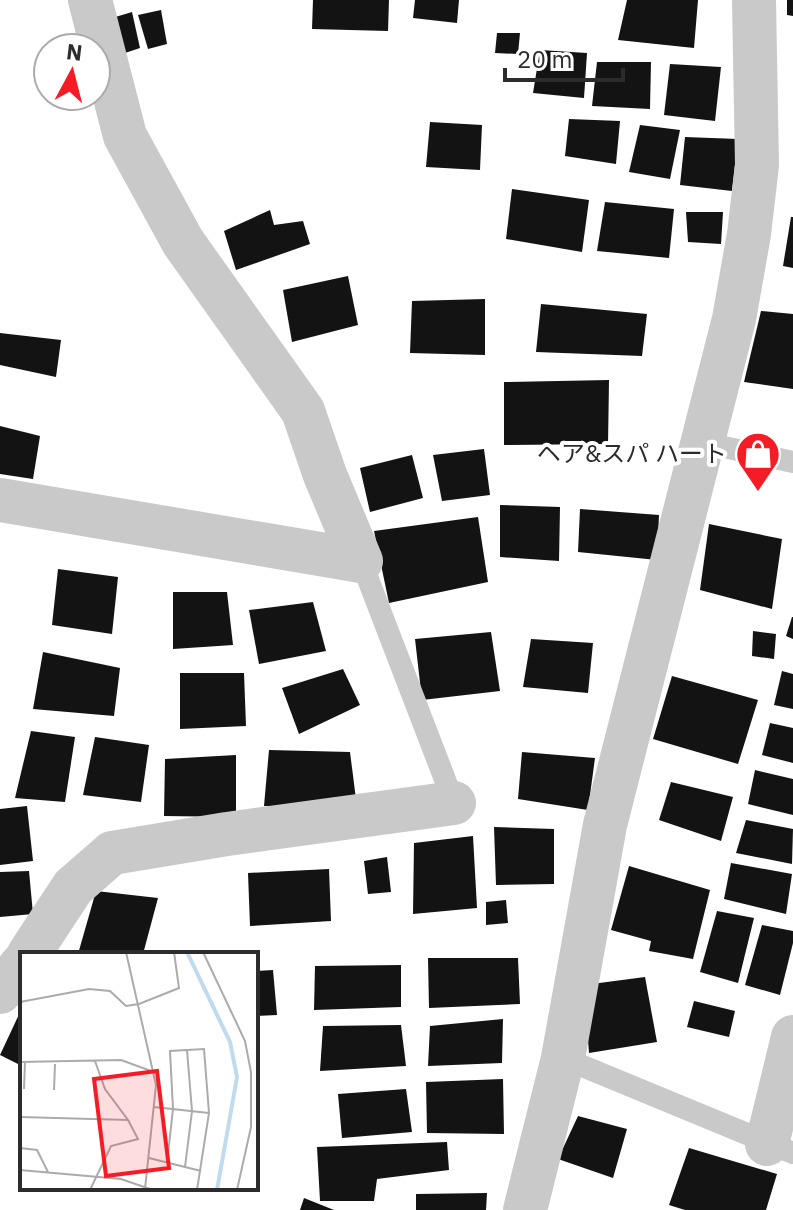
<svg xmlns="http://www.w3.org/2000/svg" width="793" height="1210" viewBox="0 0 793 1210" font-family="'IBM Plex Sans','Noto Sans JP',sans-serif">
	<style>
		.building { fill: #131313 }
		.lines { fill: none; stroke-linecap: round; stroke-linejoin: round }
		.lane { stroke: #c9c9c9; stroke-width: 22 }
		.street { stroke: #c9c9c9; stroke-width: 44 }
		.labels { text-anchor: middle; stroke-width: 8; stroke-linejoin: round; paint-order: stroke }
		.poi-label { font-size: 24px; fill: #2c2c2c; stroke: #fff; text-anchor: end }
		.inset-river { fill: none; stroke: #c1dbee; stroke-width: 4 }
		.inset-road { fill: none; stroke: #ababab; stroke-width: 2 }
		.view { fill: #f51c26; fill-opacity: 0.15; stroke: #f51c26; stroke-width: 4 }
		.inset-edge { fill: none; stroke: #2c2c2c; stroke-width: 4 }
	</style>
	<rect width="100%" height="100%" fill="#fff"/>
	<!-- building -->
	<g class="building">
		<polygon points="313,0 389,0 388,31 312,29"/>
		<polygon points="415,0 459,0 457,23 413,18"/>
		<polygon points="627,0 698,0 694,48 618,40"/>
		<polygon points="787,0 793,0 793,16 787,15"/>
		<polygon points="161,10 167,44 148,49 138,15"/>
		<polygon points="132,12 140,48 122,54 112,18"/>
		<polygon points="497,33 520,33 518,54 495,53"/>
		<polygon points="540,50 587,53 584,98 533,93"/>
		<polygon points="597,62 651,62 650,109 592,106"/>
		<polygon points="670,64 721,67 715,121 664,115"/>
		<polygon points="569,119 620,121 616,164 565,156"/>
		<polygon points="430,122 482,125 480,170 426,167"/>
		<polygon points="640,125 680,130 670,179 629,172"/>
		<polygon points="685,137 738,139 732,191 680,185"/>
		<polygon points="512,189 589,200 582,252 506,239"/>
		<polygon points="605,202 674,209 669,258 597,251"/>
		<polygon points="270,210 274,225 303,221 310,244 236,270 224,231"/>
		<polygon points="686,212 723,212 721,244 688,242"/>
		<polygon points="791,217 793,217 793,268 783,266"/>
		<polygon points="348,276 358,325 292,342 283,290"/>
		<polygon points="485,299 485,355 410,353 412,301"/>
		<polygon points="541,304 647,314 642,356 536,352"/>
		<polygon points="761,311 793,314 793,389 744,382"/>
		<polygon points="0,333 61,340 56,377 0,365"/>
		<polygon points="609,380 608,444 504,445 504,382"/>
		<polygon points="0,426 40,436 33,479 0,474"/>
		<polygon points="484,449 490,495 442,501 433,455"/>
		<polygon points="412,455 423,498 370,512 360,468"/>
		<polygon points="500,505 560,507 559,561 500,557"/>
		<polygon points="580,509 659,515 657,560 578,552"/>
		<polygon points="478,517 488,582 389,603 374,531"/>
		<polygon points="709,524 782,539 772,609 700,590"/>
		<polygon points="58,569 118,577 112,634 52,625"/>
		<polygon points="173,592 227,592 233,645 173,649"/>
		<polygon points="313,602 326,651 259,664 249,610"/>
		<polygon points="792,617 793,617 793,639 786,636"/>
		<polygon points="753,631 776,634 774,659 752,656"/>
		<polygon points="491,632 500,691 422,700 415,639"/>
		<polygon points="531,639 593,643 588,693 523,687"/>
		<polygon points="43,652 120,668 114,716 33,709"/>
		<polygon points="343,669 360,705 299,734 282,688"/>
		<polygon points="782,671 793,674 793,709 774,705"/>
		<polygon points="180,673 244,673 246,726 180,729"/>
		<polygon points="672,676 758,700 738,764 653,739"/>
		<polygon points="770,723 793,728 793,763 762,755"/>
		<polygon points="31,731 75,737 65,802 15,798"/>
		<polygon points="95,737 149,745 141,802 83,795"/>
		<polygon points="269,750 350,752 357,807 264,806"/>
		<polygon points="522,752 595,758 588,810 518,799"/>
		<polygon points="236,755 236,817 164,816 165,759"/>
		<polygon points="755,770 793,779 793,815 748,804"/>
		<polygon points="671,782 733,797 721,841 659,820"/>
		<polygon points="27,806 33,861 0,865 0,809"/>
		<polygon points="746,820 793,829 792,864 736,853"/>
		<polygon points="494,827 554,829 554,884 496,885"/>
		<polygon points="473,836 477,908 413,914 414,843"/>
		<polygon points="387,857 391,892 368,894 364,861"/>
		<polygon points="731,863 792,874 786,914 724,899"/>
		<polygon points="629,866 710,890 693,959 649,951 651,941 611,930"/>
		<polygon points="329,869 331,921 250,926 248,873"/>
		<polygon points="29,871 33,914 0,917 0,872"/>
		<polygon points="96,891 158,898 143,954 78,954"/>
		<polygon points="506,900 508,923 486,925 486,902"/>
		<polygon points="717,911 754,918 738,983 700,972"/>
		<polygon points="762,925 793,931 793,943 780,995 745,985"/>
		<polygon points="428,958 518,958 520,1004 429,1008"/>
		<polygon points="401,965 401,1007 314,1010 315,966"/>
		<polygon points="273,970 277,1015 256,1016 256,971"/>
		<polygon points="645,977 657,1042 589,1053 584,985"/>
		<polygon points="694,1001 735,1011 729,1037 687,1027"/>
		<polygon points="22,1008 22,1066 0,1055"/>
		<polygon points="503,1019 502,1063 428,1066 430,1026"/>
		<polygon points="401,1025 406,1066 320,1071 323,1026"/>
		<polygon points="503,1079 504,1134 427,1133 426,1082"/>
		<polygon points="406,1089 412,1132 342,1138 338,1094"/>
		<polygon points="578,1116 627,1129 613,1178 558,1159"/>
		<polygon points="447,1142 449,1170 377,1179 374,1201 320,1201 317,1147"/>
		<polygon points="689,1148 777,1174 766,1210 685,1210 669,1205"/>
		<polygon points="487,1193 486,1210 416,1210 416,1194"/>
		<polygon points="304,1198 334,1210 300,1210"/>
	</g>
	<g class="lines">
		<!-- lane -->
		<g class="lane">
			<polyline points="701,442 793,462"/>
			<polyline points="361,561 454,803"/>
			<polyline points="563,1058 793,1153"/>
		</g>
		<!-- street -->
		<g class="street">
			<polyline points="0,500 361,561 325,475 303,411 183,242 125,136 90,0"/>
			<polyline points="29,954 73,887 112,853 227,834 454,803"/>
			<polyline points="0,992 22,964"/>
			<polyline points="767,1144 793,1037"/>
			<polyline points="525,1210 563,1058 605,825 734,319 749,234 757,165 754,0"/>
		</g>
	</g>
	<!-- icons -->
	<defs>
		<g id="shop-pin" transform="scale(2.3)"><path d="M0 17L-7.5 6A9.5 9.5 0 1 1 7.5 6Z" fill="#f51c26" stroke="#fff"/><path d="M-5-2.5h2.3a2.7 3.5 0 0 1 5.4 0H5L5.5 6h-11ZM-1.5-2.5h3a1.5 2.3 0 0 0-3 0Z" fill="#fff"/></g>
	</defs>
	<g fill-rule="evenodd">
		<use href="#shop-pin" x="758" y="454"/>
	</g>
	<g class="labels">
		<!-- poi labels -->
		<g class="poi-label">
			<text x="727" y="462">ヘア&amp;スパ ハート</text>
		</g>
	</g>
	<!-- overview -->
	<g transform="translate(20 952)">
		<rect width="238" height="238" fill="#fff"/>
		<path class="inset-river" d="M167,0L210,90L217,125L197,238"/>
		<path class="inset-road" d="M106,0L136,133L125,237M183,0L225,89L231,120V175L217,238M0,50L69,37L90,39L106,54L119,52L159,36L154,0M0,110L101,108L134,120M4,137L5,110M34,138L35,112M134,155L189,161M0,165L108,168L85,137L75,109M0,196L17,198L28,220M129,206L181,219M147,211L153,157L150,99L184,97L189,161L177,238M165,215L172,159L167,98M0,218L101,227L133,238M70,238L91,194L118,187L108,168"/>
		<path class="view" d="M137,119L149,216L86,224L74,127Z"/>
		<rect width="238" height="238" class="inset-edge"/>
	</g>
	<!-- north arrow -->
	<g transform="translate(72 72) rotate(7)"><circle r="38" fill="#ffffff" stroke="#ababab" stroke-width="2"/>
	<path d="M0-6L14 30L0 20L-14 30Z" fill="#f51c26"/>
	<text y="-12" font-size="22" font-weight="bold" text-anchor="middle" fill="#2c2c2c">N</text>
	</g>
	<!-- scale -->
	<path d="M505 68v12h118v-12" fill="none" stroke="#2c2c2c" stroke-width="4"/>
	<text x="517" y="68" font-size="24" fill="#2c2c2c" stroke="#ffffff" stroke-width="6" paint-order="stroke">20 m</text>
</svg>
